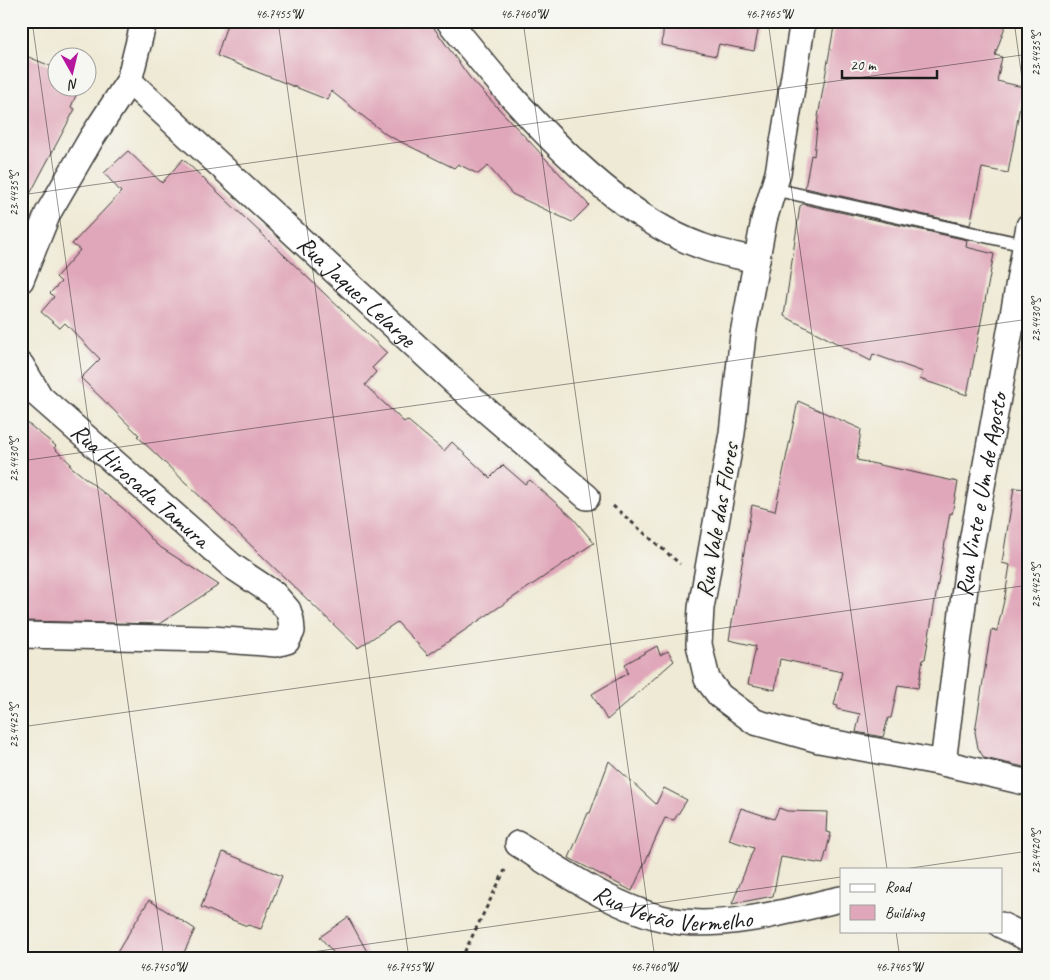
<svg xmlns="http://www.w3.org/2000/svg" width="1050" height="980" viewBox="0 0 1050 980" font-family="Caveat,sans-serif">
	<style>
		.building { fill: #e0a7ba }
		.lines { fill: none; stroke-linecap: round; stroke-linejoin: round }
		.lane-casing { stroke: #3c3b38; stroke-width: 15 }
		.street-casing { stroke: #3c3b38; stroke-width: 28 }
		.path { stroke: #3c3b38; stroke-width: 3; stroke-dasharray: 4 4; stroke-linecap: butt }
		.lane { stroke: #fff; stroke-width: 12 }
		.street { stroke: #fff; stroke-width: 25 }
		.ticks { fill: none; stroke: #1c1c1c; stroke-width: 1; stroke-opacity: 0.45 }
		.labels { text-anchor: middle; stroke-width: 4; stroke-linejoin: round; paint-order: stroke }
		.street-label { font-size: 24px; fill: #1c1c1c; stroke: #f6f6f2 }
		.neatline { fill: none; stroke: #1c1c1c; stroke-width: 2 }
		.ticks-label { font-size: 12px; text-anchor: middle; fill: #1c1c1c }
	</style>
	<rect width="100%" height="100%" fill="#f6f6f2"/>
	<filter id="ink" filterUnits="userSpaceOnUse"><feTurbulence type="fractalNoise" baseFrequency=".02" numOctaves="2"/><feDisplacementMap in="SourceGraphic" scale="10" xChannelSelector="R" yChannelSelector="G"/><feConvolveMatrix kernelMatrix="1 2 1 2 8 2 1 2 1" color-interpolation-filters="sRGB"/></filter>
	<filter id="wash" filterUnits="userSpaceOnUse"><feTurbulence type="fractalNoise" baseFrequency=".0096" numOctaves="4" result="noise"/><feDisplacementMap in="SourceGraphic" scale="20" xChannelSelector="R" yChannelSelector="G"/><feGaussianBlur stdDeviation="1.12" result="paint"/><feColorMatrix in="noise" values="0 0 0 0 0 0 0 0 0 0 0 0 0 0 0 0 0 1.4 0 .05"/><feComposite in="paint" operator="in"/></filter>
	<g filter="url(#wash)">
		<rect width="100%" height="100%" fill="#efead5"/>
		<g id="blocks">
			<!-- building -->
			<g class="building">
				<polygon points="228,21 429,21 470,78 589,205 572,222 512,194 488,166 478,174 458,164 454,168 387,135 331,91 328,100 217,56"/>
				<polygon points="664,21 760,21 754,51 719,44 716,56 662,45"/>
				<polygon points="835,21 1007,21 995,55 1002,57 997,81 1023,87 1014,141 1008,173 982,168 970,225 805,188 811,155 814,156 818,117"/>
				<polygon points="21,54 58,69 58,88 79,88 71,107 75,109 21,211"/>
				<polygon points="128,151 162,183 183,159 387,353 372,368 376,372 365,385 404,422 407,420 444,451 452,442 490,478 503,465 525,484 530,480 573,518 594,543 428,655 397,622 358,648 137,436 139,435 81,378 100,359 65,323 60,328 41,312 54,297 50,293 61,282 56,277 80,250 72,244 121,192 104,173"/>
				<polygon points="803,204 967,240 966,247 994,254 967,395 920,379 923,372 873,354 871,361 784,316 800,206"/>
				<polygon points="798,401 861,429 857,460 958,482 952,514 950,513 925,659 923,659 918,688 898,685 891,718 888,718 883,737 856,732 860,714 837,709 838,706 834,705 842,672 780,659 775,690 748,684 756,646 729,640 752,505 775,511"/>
				<polygon points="21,418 56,446 54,448 71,464 69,465 125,510 157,545 219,585 159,624 22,621"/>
				<polygon points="1014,488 1029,489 1029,768 984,758 978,748 975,732 991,630 997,631 1005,596 1010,565 1002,563"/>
				<polygon points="657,646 660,655 668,651 674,661 607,720 592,694 628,673 625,664"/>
				<polygon points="609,761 656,804 664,788 687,800 674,820 665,818 632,891 569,858 588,813 590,813"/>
				<polygon points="741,808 774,819 779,808 787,811 827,812 826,832 831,833 823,864 781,857 773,896 732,904 754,848 729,840"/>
				<polygon points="223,852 282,876 261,929 248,925 247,926 201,907"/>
				<polygon points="149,900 195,929 181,959 113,959"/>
				<polygon points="348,917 371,959 339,959 320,937"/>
			</g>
		</g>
	</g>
	<g filter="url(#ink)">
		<use href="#blocks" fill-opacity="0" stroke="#3c3b38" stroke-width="1"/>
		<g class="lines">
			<!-- lane casing -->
			<g class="lane-casing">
				<polyline id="lane" points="773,189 1025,245"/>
			</g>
			<!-- street casing -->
			<g class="street-casing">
				<g id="street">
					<path d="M449,21C509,98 608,213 701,246C719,253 739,256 757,260"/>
					<polyline points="803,21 778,173 764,220 743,334 732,433 701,608 699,644 707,679 720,696 755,722 819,740 943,763 1029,783"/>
					<path id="s1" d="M129,81L473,399L587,497"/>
					<polyline points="21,280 48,213 91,139 129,81 144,21"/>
					<path id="s2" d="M21,365L40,397L232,566L274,594L288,610L291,620L292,631L287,641L276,644L212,639L21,635"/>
					<path id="s3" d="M943,763L968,564L1029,226"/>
					<path id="s4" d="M518,844C566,874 626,916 683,922C735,927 791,910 841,899"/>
					<polyline points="1001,925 1029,939"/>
				</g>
			</g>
			<!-- path -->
			<g class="path">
				<polyline points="613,506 680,564"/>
				<polyline points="461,959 505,870"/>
			</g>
			<!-- lane -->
			<use href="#lane" class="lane"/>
			<!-- street -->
			<use href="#street" class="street"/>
		</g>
	</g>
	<!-- ticks -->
	<path class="ticks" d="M32,21L164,959M278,21L409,959M523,21L655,959M768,21L887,869M1014,21L1029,129M21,195L1029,54M21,461L1029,319M21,727L1029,585M904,869L1029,851M896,931L900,959M263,959L841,877"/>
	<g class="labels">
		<!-- street labels -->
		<g class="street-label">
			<text dy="8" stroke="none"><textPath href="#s1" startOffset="310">Rua Jaques Lelarge</textPath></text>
			<text dy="8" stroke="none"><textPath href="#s2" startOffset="171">Rua Hirosada Tamura</textPath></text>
			<text dy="8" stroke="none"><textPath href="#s3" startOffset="271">Rua Vinte e Um de Agosto</textPath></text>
			<text transform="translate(717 520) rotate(-80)" y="8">Rua Vale das Flores</text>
			<text dy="8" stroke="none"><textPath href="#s4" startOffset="172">Rua Verão Vermelho</textPath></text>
		</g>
	</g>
	<!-- margin -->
	<rect width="1050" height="980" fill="none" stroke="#f6f6f2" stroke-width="55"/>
	<!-- legend -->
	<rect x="840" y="868" width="162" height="65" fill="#f6f6f2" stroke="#9f9f9c"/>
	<rect x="850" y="884" width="25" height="8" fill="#ffffff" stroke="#9f9f9c"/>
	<text x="885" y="892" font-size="15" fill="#1c1c1c">Road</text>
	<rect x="850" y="905" width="25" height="15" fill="#e0a7ba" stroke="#9f9f9c"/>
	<text x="885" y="918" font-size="15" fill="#1c1c1c">Building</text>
	<!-- north arrow -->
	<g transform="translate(72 72) rotate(172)"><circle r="24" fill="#f6f6f2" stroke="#9f9f9c"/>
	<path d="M0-4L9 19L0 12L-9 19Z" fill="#b5179e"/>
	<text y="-8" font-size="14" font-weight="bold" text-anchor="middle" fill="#1c1c1c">N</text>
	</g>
	<!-- scale -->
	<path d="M842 70v8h95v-8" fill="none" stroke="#1c1c1c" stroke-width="2.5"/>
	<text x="850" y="70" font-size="15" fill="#1c1c1c" stroke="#f6f6f2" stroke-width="4" paint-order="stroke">20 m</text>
	<rect x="28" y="28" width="994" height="924" class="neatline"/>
	<g class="ticks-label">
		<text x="279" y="18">46.7455°W</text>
		<text x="524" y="18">46.7460°W</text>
		<text x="769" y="18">46.7465°W</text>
		<text transform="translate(1036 54) rotate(-90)" y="4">23.4435°S</text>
		<text transform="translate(14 194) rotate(-90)" y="4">23.4435°S</text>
		<text transform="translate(1036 320) rotate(-90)" y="4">23.4430°S</text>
		<text transform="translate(14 460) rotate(-90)" y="4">23.4430°S</text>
		<text transform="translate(1036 586) rotate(-90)" y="4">23.4425°S</text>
		<text transform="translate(14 726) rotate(-90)" y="4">23.4425°S</text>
		<text transform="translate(1036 852) rotate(-90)" y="4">23.4420°S</text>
		<text x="163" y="971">46.7450°W</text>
		<text x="409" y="971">46.7455°W</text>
		<text x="654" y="971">46.7460°W</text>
		<text x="899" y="971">46.7465°W</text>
	</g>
</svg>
